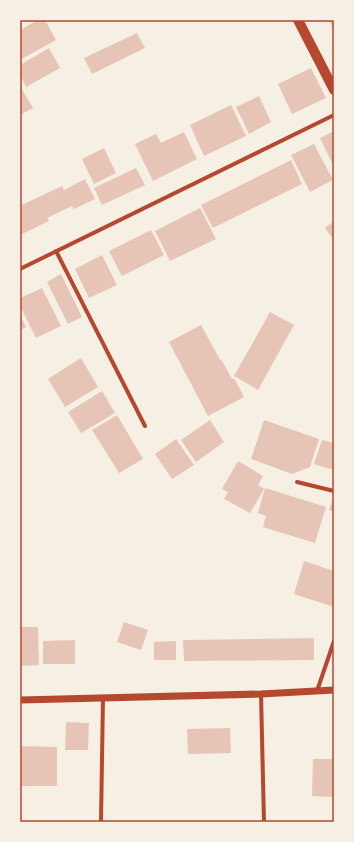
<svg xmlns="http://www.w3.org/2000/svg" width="354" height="842" viewBox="0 0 354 842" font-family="'Open Sans',sans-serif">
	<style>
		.building { fill: #e6c5b7 }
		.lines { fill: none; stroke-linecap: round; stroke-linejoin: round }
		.minor { stroke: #b5482f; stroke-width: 4 }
		.tertiary { stroke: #b5482f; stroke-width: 7 }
		.primary { stroke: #b5482f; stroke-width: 10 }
		.neatline { fill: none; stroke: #b5482f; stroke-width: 1.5 }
	</style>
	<rect width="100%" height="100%" fill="#f6efe4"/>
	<!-- building -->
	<g class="building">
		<polygon points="38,20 45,20 56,40 20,60 20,30"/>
		<polygon points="329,20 334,20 334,31"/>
		<polygon points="137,33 145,48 92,74 84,58"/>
		<polygon points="49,48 60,68 26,87 20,75 20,65"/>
		<polygon points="311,68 326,98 292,114 278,84"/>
		<polygon points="20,86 33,108 20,115"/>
		<polygon points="259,96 271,122 249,134 236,107"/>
		<polygon points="231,105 246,136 204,156 190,125"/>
		<polygon points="334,131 334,167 320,138"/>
		<polygon points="184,132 197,159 153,181 135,144 156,134 161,143"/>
		<polygon points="314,144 333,180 310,192 291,155"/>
		<polygon points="104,148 116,173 94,184 82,159"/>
		<polygon points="291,160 302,184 213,228 201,205"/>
		<polygon points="136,168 145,185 102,205 94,188"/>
		<polygon points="85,179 95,199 74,209 72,206 47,218 49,221 20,235 20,206 62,186 64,190"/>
		<polygon points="200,208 216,239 170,261 155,231"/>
		<polygon points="334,221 334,240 325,228"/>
		<polygon points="151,230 164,255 122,276 109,251"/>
		<polygon points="102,255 117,285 89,298 75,269"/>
		<polygon points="61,274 82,317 68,324 47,282"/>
		<polygon points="42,288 61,326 36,338 20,306 20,298"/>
		<polygon points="270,312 294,325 258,390 234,376"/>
		<polygon points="20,315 26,327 20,330"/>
		<polygon points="201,325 220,360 221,359 232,379 234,378 244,397 208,416 169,342"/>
		<polygon points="81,358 98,387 65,407 48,379"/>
		<polygon points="102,391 115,413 81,433 68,412"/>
		<polygon points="117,415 143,459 119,473 92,430"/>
		<polygon points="210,420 224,442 196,462 181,440"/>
		<polygon points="264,420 319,439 310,467 292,474 251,459"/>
		<polygon points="176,439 194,465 172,479 155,454"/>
		<polygon points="322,440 334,443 334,470 314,464"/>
		<polygon points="238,461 263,476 258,485 264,489 250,513 224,499 228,492 222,489"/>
		<polygon points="265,488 326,507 315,543 263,527 266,516 258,513"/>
		<polygon points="334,496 334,512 329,510"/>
		<polygon points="304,561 334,571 334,607 294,594"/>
		<polygon points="124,622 148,630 141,650 117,642"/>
		<polygon points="20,627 38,627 39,665 20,666"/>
		<polygon points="314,638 314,660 184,661 183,640"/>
		<polygon points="75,640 75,664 43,664 43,641"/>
		<polygon points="176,641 176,660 154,660 154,642"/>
		<polygon points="66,722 89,723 88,750 65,750"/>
		<polygon points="230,728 231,753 188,754 187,729"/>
		<polygon points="20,746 57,747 57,786 20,786"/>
		<polygon points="313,759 334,759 334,797 312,796"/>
	</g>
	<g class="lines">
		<!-- minor -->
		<g class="minor">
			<polyline points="56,251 145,426"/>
			<polyline points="20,269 334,115"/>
			<polyline points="297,482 334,491"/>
			<polyline points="317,691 334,641"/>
			<polyline points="261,694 264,822"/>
			<polyline points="101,822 103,697"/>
		</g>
		<!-- tertiary -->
		<polyline class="tertiary" points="20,700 261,694 334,690"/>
		<!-- primary -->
		<polyline class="primary" points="298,20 334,90"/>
	</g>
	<!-- border -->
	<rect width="354" height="842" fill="none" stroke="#f6efe4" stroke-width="42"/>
	<rect x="21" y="21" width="312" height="800" class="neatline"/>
</svg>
